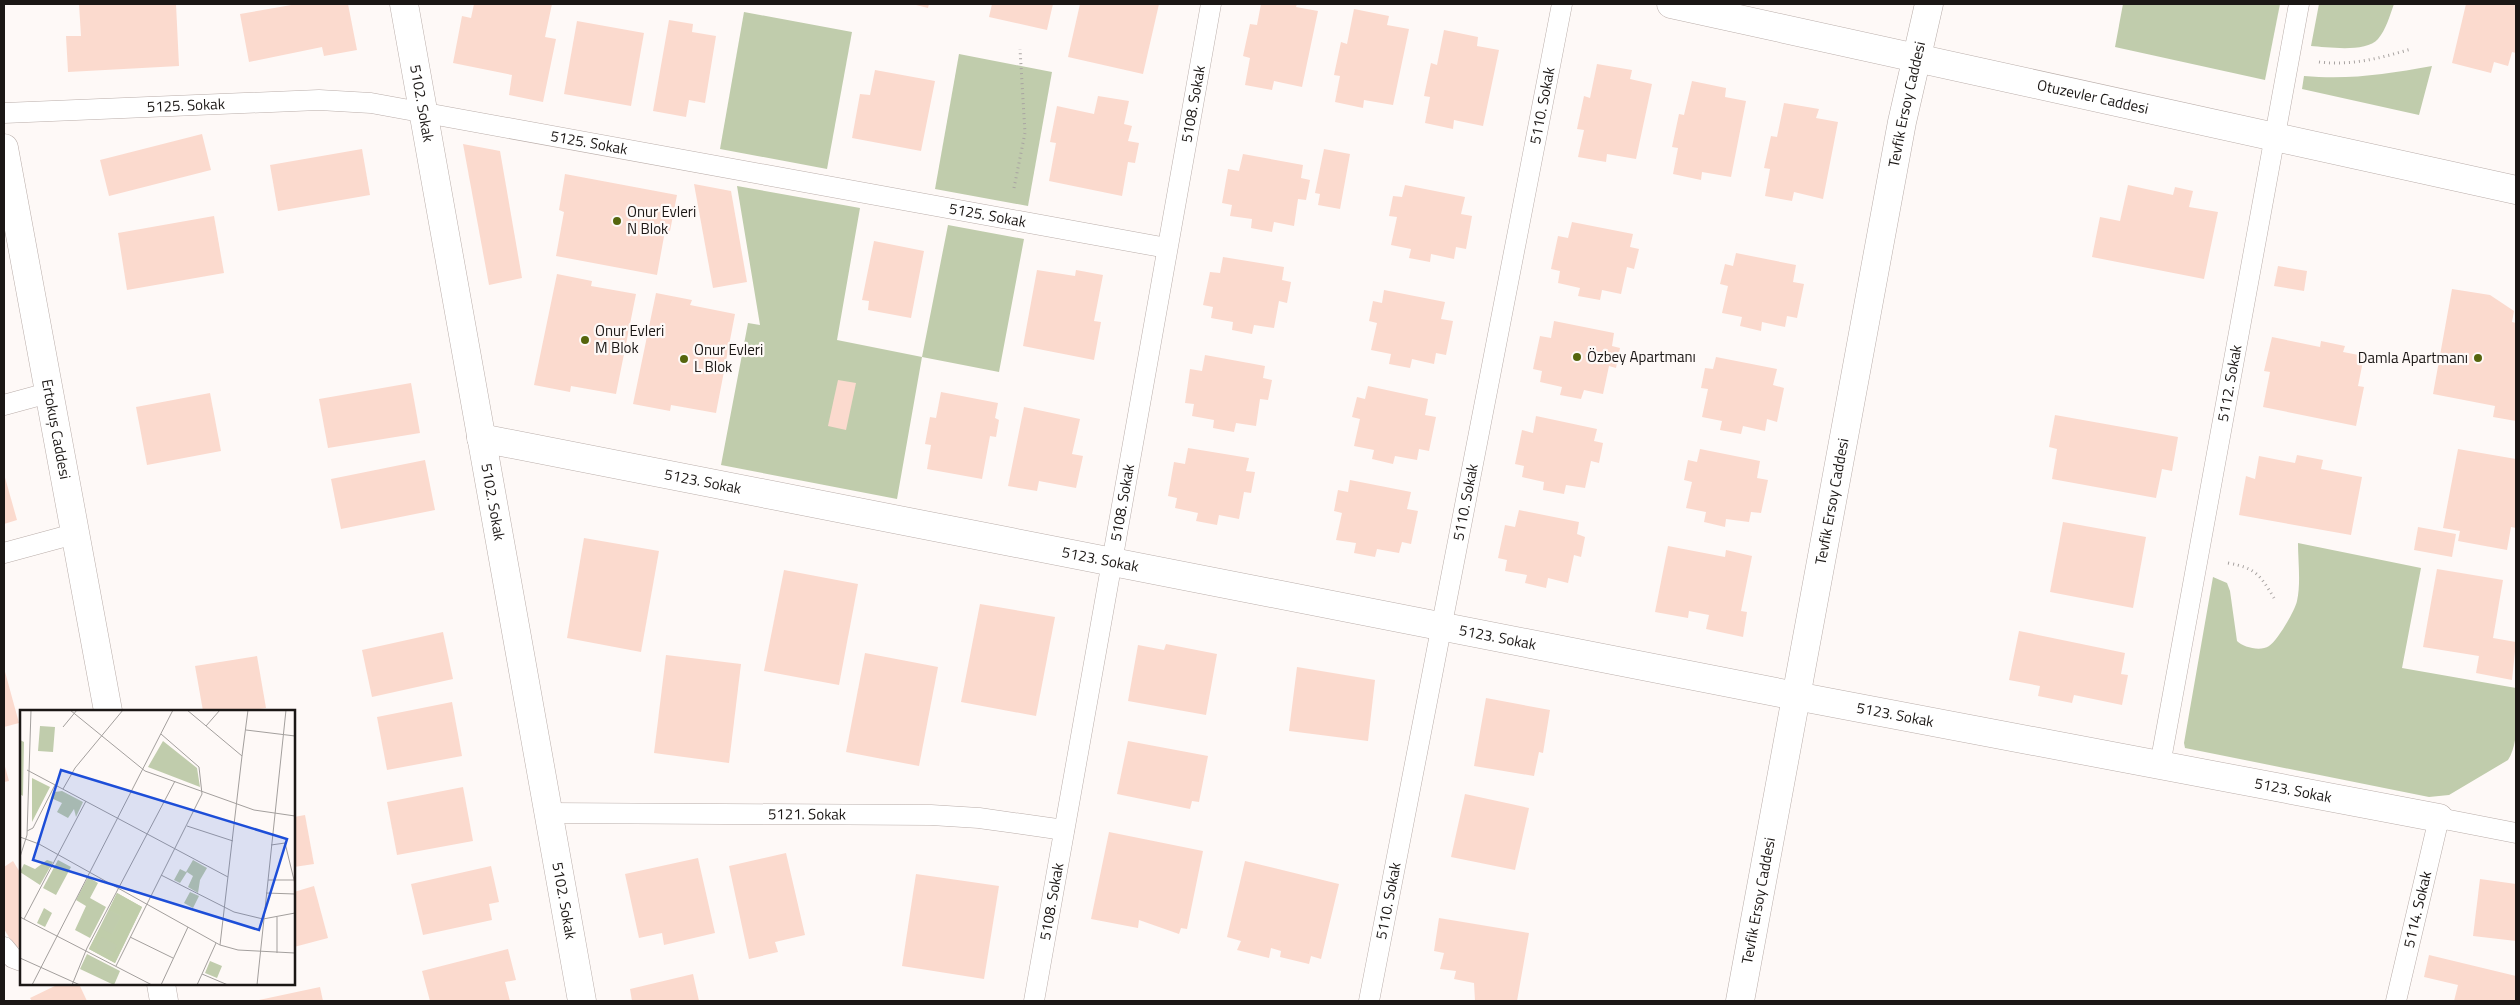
<svg xmlns="http://www.w3.org/2000/svg" width="2520" height="1005" viewBox="0 0 2520 1005" font-family="'Titillium Web',sans-serif">
	<style>
		.green { fill: #c0ccac }
		.building { fill: #fbdace }
		.lines { fill: none; stroke-linecap: round; stroke-linejoin: round }
		.lane-casing { stroke: #baaeaa; stroke-width: 21 }
		.street-casing { stroke: #baaeaa; stroke-width: 29 }
		.secondary-casing { stroke: #baaeaa; stroke-width: 29 }
		.path { stroke: #a9a4a2; stroke-width: 3; stroke-dasharray: 1 4; stroke-linecap: butt }
		.lane { stroke: #fff; stroke-width: 20 }
		.street { stroke: #fff; stroke-width: 28 }
		.secondary { stroke: #fff; stroke-width: 28 }
		.poi-dot { fill: #55650d; stroke: #fef9f7; stroke-width: 2 }
		.labels { text-anchor: middle; stroke-width: 4.5; stroke-linejoin: round; paint-order: stroke }
		.street-label { font-size: 15px; fill: #1b1715; stroke: #fef9f7 }
		.poi-label { font-size: 15px; fill: #1b1715; stroke: #fef9f7; text-anchor: start }
		.inset-road { fill: none; stroke: #a39f9d; stroke-width: 1 }
		.view { fill: #1d4ed8; fill-opacity: 0.15; stroke: #1d4ed8; stroke-width: 2.5 }
		.inset-edge { fill: none; stroke: #1b1715; stroke-width: 2.5 }
	</style>
	<rect width="100%" height="100%" fill="#fef9f7"/>
	<!-- green -->
	<g class="green">
		<polygon points="2123,4 2280,4 2265,80 2115,47"/>
		<path d="M2319,4H2394C2390,15 2386,30 2378,39C2366,53 2327,47 2311,46Z"/>
		<polygon points="744,12 852,32 827,169 720,149"/>
		<polygon points="959,54 1052,72 1028,206 935,189"/>
		<path d="M2432,66L2419,115L2302,89L2304,76C2350,80 2387,74 2432,66Z"/>
		<polygon points="737,186 860,208 837,340 922,357 948,225 1024,239 999,372 922,357 897,499 721,465 748,323 760,325"/>
		<path d="M2298,543L2421,568L2402,668L2516,688C2516,710 2520,741 2508,760L2449,795L2429,797L2185,748L2184,743L2213,577L2227,583L2230,591L2237,641C2243,647 2260,652 2269,646C2277,641 2295,611 2297,601C2301,583 2298,561 2298,543Z"/>
	</g>
	<!-- building -->
	<g class="building">
		<polygon points="79,4 176,4 179,66 68,72 66,36 81,36"/>
		<polygon points="297,4 348,4 357,50 324,56 322,47 249,62 240,14"/>
		<polygon points="474,4 552,4 545,37 556,39 543,102 509,95 512,75 453,63 462,16 471,18"/>
		<polygon points="912,4 929,4 928,8"/>
		<polygon points="992,4 1053,4 1047,30 989,17"/>
		<polygon points="1080,4 1159,4 1143,74 1068,57"/>
		<polygon points="1261,4 1297,4 1296,7 1318,11 1302,87 1274,81 1272,90 1245,85 1250,58 1243,56 1250,24 1257,25"/>
		<polygon points="2466,4 2516,4 2516,53 2512,52 2508,66 2494,62 2491,73 2452,63"/>
		<polygon points="1354,9 1389,16 1387,25 1409,29 1393,105 1364,100 1363,108 1335,102 1340,76 1334,75 1341,42 1347,44"/>
		<polygon points="669,20 693,24 692,32 716,36 705,103 689,100 686,117 653,111"/>
		<polygon points="577,21 644,33 631,106 564,94"/>
		<polygon points="1444,30 1478,37 1477,46 1499,50 1483,126 1454,120 1453,129 1425,123 1430,97 1424,96 1431,63 1437,65"/>
		<polygon points="1597,64 1632,70 1630,79 1652,84 1636,159 1607,154 1606,162 1578,157 1584,130 1577,129 1584,96 1590,98"/>
		<polygon points="875,70 935,81 921,151 852,138 860,94 870,95"/>
		<polygon points="1692,81 1726,88 1725,97 1746,101 1731,177 1702,172 1701,180 1673,174 1678,148 1672,147 1679,114 1684,115"/>
		<polygon points="1098,96 1129,101 1124,124 1132,126 1128,141 1139,143 1135,163 1128,162 1122,196 1049,181 1056,143 1050,142 1057,106 1094,114"/>
		<polygon points="1784,103 1819,109 1816,118 1838,122 1823,199 1794,192 1792,201 1765,196 1770,169 1764,168 1771,136 1777,137"/>
		<polygon points="202,134 211,170 109,196 100,160"/>
		<polygon points="463,144 500,151 522,278 489,285"/>
		<polygon points="362,149 370,195 278,211 270,165"/>
		<polygon points="1324,149 1350,154 1340,209 1318,205 1320,194 1315,193"/>
		<polygon points="1243,154 1303,165 1301,178 1310,180 1306,200 1298,199 1294,226 1274,222 1272,232 1251,228 1252,219 1230,216 1232,205 1222,203 1228,169 1239,171"/>
		<polygon points="565,174 677,195 670,231 665,231 657,275 556,256 564,212 559,210"/>
		<polygon points="694,184 731,191 747,282 713,288"/>
		<polygon points="1405,185 1465,197 1461,214 1472,216 1466,249 1456,247 1454,259 1431,254 1430,262 1409,258 1411,249 1391,245 1397,217 1389,216 1393,196 1402,197"/>
		<polygon points="2128,185 2173,195 2175,187 2193,191 2189,207 2218,212 2204,279 2092,257 2100,217 2120,221"/>
		<polygon points="214,216 224,273 127,290 118,233"/>
		<polygon points="1572,222 1633,234 1630,247 1639,249 1634,269 1627,267 1621,294 1602,290 1600,300 1578,296 1580,288 1558,283 1560,271 1551,269 1558,236 1568,238"/>
		<polygon points="874,241 924,251 911,318 868,310 869,301 862,300"/>
		<polygon points="1736,253 1796,265 1793,282 1804,284 1797,318 1787,316 1785,327 1762,322 1761,331 1740,326 1742,317 1722,313 1728,286 1720,284 1725,264 1733,266"/>
		<polygon points="1223,257 1284,267 1282,280 1291,282 1287,303 1279,301 1274,328 1254,325 1252,334 1232,330 1233,322 1211,318 1213,307 1203,305 1210,272 1220,273"/>
		<polygon points="2278,266 2307,271 2304,291 2274,286"/>
		<polygon points="1037,270 1075,276 1076,270 1103,275 1094,321 1101,322 1094,360 1023,346"/>
		<polygon points="557,274 592,281 591,286 636,294 616,394 571,386 570,392 534,385"/>
		<polygon points="2452,289 2490,295 2514,311 2512,322 2516,323 2516,421 2493,417 2495,406 2433,394"/>
		<polygon points="1384,290 1445,302 1441,319 1453,321 1446,355 1436,353 1434,364 1412,359 1410,368 1389,364 1391,354 1371,350 1377,323 1369,321 1373,301 1382,303"/>
		<polygon points="656,293 692,300 690,305 735,314 716,413 671,405 670,411 633,404"/>
		<polygon points="1554,321 1614,333 1612,346 1620,348 1616,368 1609,366 1603,394 1584,390 1581,399 1560,395 1562,387 1540,382 1542,371 1533,369 1540,336 1551,338"/>
		<polygon points="2272,337 2320,347 2321,341 2345,346 2343,352 2364,356 2358,386 2364,387 2356,426 2263,407 2270,372 2264,371"/>
		<polygon points="1205,355 1265,366 1263,378 1272,380 1268,400 1260,399 1256,426 1236,423 1234,432 1213,428 1214,420 1192,416 1194,404 1185,403 1190,369 1202,371"/>
		<polygon points="1716,357 1777,369 1773,385 1784,388 1777,422 1767,419 1765,431 1743,426 1741,434 1720,430 1722,421 1702,417 1708,389 1701,388 1705,368 1713,369"/>
		<polygon points="838,380 856,383 846,430 828,426"/>
		<polygon points="411,383 420,433 328,448 319,399"/>
		<polygon points="1368,386 1428,399 1425,415 1436,417 1429,451 1419,449 1417,460 1395,456 1393,464 1372,459 1374,450 1354,446 1360,419 1352,417 1357,397 1365,399"/>
		<polygon points="941,392 998,403 995,418 999,420 996,437 990,436 982,479 927,469 931,445 925,444 930,417 936,418"/>
		<polygon points="210,393 221,451 147,465 136,407"/>
		<polygon points="1024,407 1080,419 1072,454 1083,456 1076,488 1039,481 1037,491 1008,486"/>
		<polygon points="2055,415 2178,437 2172,471 2162,469 2156,498 2052,479 2057,449 2049,447"/>
		<polygon points="1536,416 1597,429 1594,441 1603,443 1599,463 1591,461 1585,488 1566,485 1564,494 1543,490 1544,482 1522,477 1524,466 1515,464 1522,430 1533,433"/>
		<polygon points="1188,448 1249,458 1246,471 1255,472 1251,493 1244,492 1239,519 1219,515 1217,525 1196,521 1198,513 1175,508 1177,498 1168,496 1174,462 1185,464"/>
		<polygon points="1700,449 1760,461 1757,478 1768,480 1761,513 1751,512 1749,522 1726,519 1725,527 1704,522 1706,512 1686,508 1692,482 1684,480 1688,460 1697,462"/>
		<polygon points="2458,449 2516,459 2516,528 2511,527 2507,550 2458,541 2460,531 2443,528"/>
		<polygon points="2297,455 2323,460 2321,469 2362,477 2351,535 2239,515 2246,476 2255,479 2259,456 2295,463"/>
		<polygon points="425,460 435,510 341,529 331,479"/>
		<polygon points="4,474 17,520 4,524"/>
		<polygon points="1350,480 1411,492 1407,509 1418,511 1411,544 1402,542 1399,553 1377,549 1375,557 1354,553 1356,543 1336,540 1342,513 1334,511 1338,490 1348,492"/>
		<polygon points="1519,510 1579,522 1577,534 1585,537 1581,557 1574,555 1568,583 1548,578 1546,588 1525,583 1527,575 1505,571 1507,560 1498,558 1505,525 1515,527"/>
		<polygon points="2063,522 2146,537 2133,608 2050,592"/>
		<polygon points="2418,527 2456,534 2452,557 2414,550"/>
		<polygon points="584,538 659,551 641,652 567,638"/>
		<polygon points="1668,546 1725,557 1726,550 1752,556 1741,611 1747,612 1743,637 1706,629 1709,615 1689,611 1688,618 1655,612"/>
		<polygon points="2437,569 2503,580 2493,638 2516,642 2512,680 2476,673 2479,656 2423,647"/>
		<polygon points="784,570 858,584 839,685 764,671"/>
		<polygon points="980,604 1055,617 1036,716 961,702"/>
		<polygon points="2019,631 2125,653 2121,674 2128,675 2122,705 2074,695 2072,703 2038,696 2040,686 2009,680"/>
		<polygon points="443,632 453,679 372,697 362,650"/>
		<polygon points="1166,644 1217,654 1206,715 1128,701 1138,645 1164,650"/>
		<polygon points="865,653 938,667 919,766 846,752"/>
		<polygon points="666,655 741,664 729,763 654,753"/>
		<polygon points="257,656 266,708 244,711 203,711 195,666"/>
		<polygon points="1297,667 1375,680 1368,741 1289,731"/>
		<polygon points="4,668 19,723 4,727"/>
		<polygon points="1486,698 1550,710 1543,753 1539,752 1534,776 1474,766"/>
		<polygon points="452,702 462,756 387,770 377,717"/>
		<polygon points="1128,741 1208,756 1199,802 1192,801 1190,809 1117,794"/>
		<polygon points="4,763 9,781 4,782"/>
		<polygon points="463,787 473,841 397,855 387,802"/>
		<polygon points="1465,794 1529,808 1515,870 1451,857"/>
		<polygon points="305,815 314,864 294,867 294,817"/>
		<polygon points="1109,832 1203,851 1187,929 1181,928 1179,934 1139,920 1138,928 1091,919"/>
		<polygon points="786,853 805,935 775,942 778,952 749,959 729,866"/>
		<polygon points="698,858 715,933 664,945 662,933 639,938 625,874"/>
		<polygon points="13,861 21,874 21,946 16,949 4,929 4,867"/>
		<polygon points="1245,861 1339,884 1321,959 1311,956 1309,964 1280,957 1281,951 1271,948 1269,958 1237,950 1241,941 1227,937"/>
		<polygon points="491,866 499,902 489,904 492,920 423,935 411,884"/>
		<polygon points="916,874 999,886 984,979 902,966"/>
		<polygon points="2480,879 2516,884 2516,941 2473,936"/>
		<polygon points="314,886 328,938 294,947 294,892"/>
		<polygon points="1439,918 1529,933 1517,1001 1475,1001 1474,983 1454,979 1456,971 1440,969 1444,953 1434,951"/>
		<polygon points="508,949 516,980 505,982 510,1001 430,1001 422,971"/>
		<polygon points="2429,955 2516,976 2516,1001 2454,1001 2458,985 2424,977"/>
		<polygon points="693,974 699,1001 632,1001 630,989"/>
		<polygon points="59,984 79,984 87,1001 32,1001 30,998"/>
		<polygon points="320,987 323,1001 259,1001 259,1000"/>
	</g>
	<g class="lines">
		<!-- lane casing -->
		<g class="lane-casing">
			<g id="lane">
				<path id="s1" d="M4,113L319,100L371,103L1167,248"/>
				<polyline points="4,405 48,393"/>
				<polyline points="4,553 74,534"/>
				<path id="s2" d="M2160,765L2299,4"/>
				<path id="s3" d="M548,813L931,815L979,818L1064,830"/>
				<polyline points="4,947 13,958 21,961"/>
				<path id="s4" d="M1034,1001L1211,4"/>
				<path id="s5" d="M1369,1001L1562,4"/>
				<path id="s6" d="M2396,1001L2439,818L2516,833"/>
			</g>
		</g>
		<!-- street casing -->
		<g class="street-casing">
			<g id="street">
				<path id="s7" d="M404,4L582,1001"/>
				<path id="s8" d="M1671,4L2516,190"/>
				<path id="s9" d="M481,438L1796,696L2439,818"/>
				<path id="s10" d="M1740,1001L1902,122L1929,4"/>
			</g>
		</g>
		<!-- secondary casing -->
		<g class="secondary-casing">
			<g id="secondary">
				<path id="s11" d="M4,148L108,711"/>
				<polyline points="161,984 164,1001"/>
			</g>
		</g>
		<!-- path -->
		<g class="path">
			<path d="M2319,62C2351,66 2381,58 2411,49"/>
			<polyline points="1014,188 1025,133 1020,49"/>
			<path d="M2228,563C2256,568 2260,575 2274,598"/>
		</g>
		<!-- lane -->
		<use href="#lane" class="lane"/>
		<!-- street -->
		<use href="#street" class="street"/>
		<!-- secondary -->
		<use href="#secondary" class="secondary"/>
	</g>
	<!-- markers -->
	<g class="poi-dot">
		<circle cx="617" cy="221" r="5"/>
		<circle cx="585" cy="340" r="5"/>
		<circle cx="1577" cy="357" r="5"/>
		<circle cx="2478" cy="358" r="5"/>
		<circle cx="684" cy="359" r="5"/>
	</g>
	<g class="labels">
		<!-- street labels -->
		<g class="street-label">
			<text dy="5" stroke="none"><textPath href="#s8" startOffset="432">Otuzevler Caddesi</textPath></text>
			<text dy="5" stroke="none"><textPath href="#s7" startOffset="101">5102. Sokak</textPath></text>
			<text dy="5" stroke="none"><textPath href="#s4" startOffset="911">5108. Sokak</textPath></text>
			<text dy="5" stroke="none"><textPath href="#s10" startOffset="912">Tevfik Ersoy Caddesi</textPath></text>
			<text dy="5" stroke="none"><textPath href="#s5" startOffset="912">5110. Sokak</textPath></text>
			<text dy="5" stroke="none"><textPath href="#s1" startOffset="182">5125. Sokak</textPath></text>
			<text dy="5" stroke="none"><textPath href="#s1" startOffset="589">5125. Sokak</textPath></text>
			<text dy="5" stroke="none"><textPath href="#s1" startOffset="994">5125. Sokak</textPath></text>
			<text dy="5" stroke="none"><textPath href="#s2" startOffset="388">5112. Sokak</textPath></text>
			<text dy="5" stroke="none"><textPath href="#s11" startOffset="286">Ertokuş Caddesi</textPath></text>
			<text dy="5" stroke="none"><textPath href="#s9" startOffset="226">5123. Sokak</textPath></text>
			<text dy="5" stroke="none"><textPath href="#s4" startOffset="506">5108. Sokak</textPath></text>
			<text dy="5" stroke="none"><textPath href="#s10" startOffset="508">Tevfik Ersoy Caddesi</textPath></text>
			<text dy="5" stroke="none"><textPath href="#s7" startOffset="506">5102. Sokak</textPath></text>
			<text dy="5" stroke="none"><textPath href="#s5" startOffset="508">5110. Sokak</textPath></text>
			<text dy="5" stroke="none"><textPath href="#s9" startOffset="631">5123. Sokak</textPath></text>
			<text dy="5" stroke="none"><textPath href="#s9" startOffset="1036">5123. Sokak</textPath></text>
			<text dy="5" stroke="none"><textPath href="#s9" startOffset="1441">5123. Sokak</textPath></text>
			<text dy="5" stroke="none"><textPath href="#s9" startOffset="1846">5123. Sokak</textPath></text>
			<text dy="5" stroke="none"><textPath href="#s3" startOffset="259">5121. Sokak</textPath></text>
			<text dy="5" stroke="none"><textPath href="#s5" startOffset="102">5110. Sokak</textPath></text>
			<text dy="5" stroke="none"><textPath href="#s10" startOffset="102">Tevfik Ersoy Caddesi</textPath></text>
			<text dy="5" stroke="none"><textPath href="#s7" startOffset="911">5102. Sokak</textPath></text>
			<text dy="5" stroke="none"><textPath href="#s4" startOffset="101">5108. Sokak</textPath></text>
			<text dy="5" stroke="none"><textPath href="#s6" startOffset="94">5114. Sokak</textPath></text>
		</g>
		<!-- poi labels -->
		<g class="poi-label">
			<text x="627" y="217">Onur Evleri<tspan x="627" dy="17">N Blok</tspan></text>
			<text x="595" y="336">Onur Evleri<tspan x="595" dy="17">M Blok</tspan></text>
			<text x="694" y="355">Onur Evleri<tspan x="694" dy="17">L Blok</tspan></text>
			<text x="1587" y="362">Özbey Apartmanı</text>
			<text x="2468" y="363" text-anchor="end">Damla Apartmanı</text>
		</g>
	</g>
	<!-- overview -->
	<g transform="translate(20 710)">
		<rect width="275" height="275" fill="#fef9f7"/>
		<path d="M20,16L35,17L33,42L18,41ZM0,30L4,32L3,86L0,84ZM143,31L177,58L180,77L128,57ZM42,81L63,92L56,107L54,99L48,108L37,102L42,93L31,88L35,82ZM27,150L33,152L20,175L0,162L4,154L15,159ZM38,150L51,157L36,185L23,178ZM173,150L187,158L180,170L178,183L168,177L173,166L167,162L160,173L154,170L160,159L166,162ZM68,167L78,173L70,188L86,197L70,228L55,220L66,196L56,190ZM170,182L179,186L173,198L164,193ZM97,183L122,197L95,253L69,239ZM24,198L32,203L25,217L17,213ZM67,244L100,261L94,275L60,259ZM190,251L202,256L197,268L185,263Z" fill="#c0ccac"/>
		<path d="M12,68L30,77L12,112ZM97,183L122,197L95,253L69,239L80,218L92,224L101,206L89,200ZM82,227L97,235L92,246L76,238Z" fill="#c0cdaa" fill-rule="evenodd"/>
		<path class="inset-road" d="M50,0L125,61L234,100L275,106M167,0L222,46L200,235M186,16L200,0M43,17L57,0M226,20L275,26M222,46L228,0M7,60L208,167M43,79L55,58L103,0M167,116L213,131M7,121L13,118L35,75M0,127L19,134L200,235L218,240L275,243M251,135L265,133L275,174M0,147L7,125L11,0M141,165L214,202L243,209L275,203M248,170H274M246,183L275,184M0,207L132,275M4,209L66,91M110,227L153,248M257,243V207M0,248L60,275M96,256L182,84L179,57L141,24M182,264L208,275M12,275L153,0M52,275L67,238L155,71M141,275L168,217M177,275L196,233M237,275L266,0"/>
		<path class="view" d="M41,60L267,129L239,220L13,150Z"/>
		<rect width="275" height="275" class="inset-edge"/>
	</g>
	<!-- border -->
	<rect width="2520" height="1005" fill="none" stroke="#1b1715" stroke-width="10"/>
</svg>
